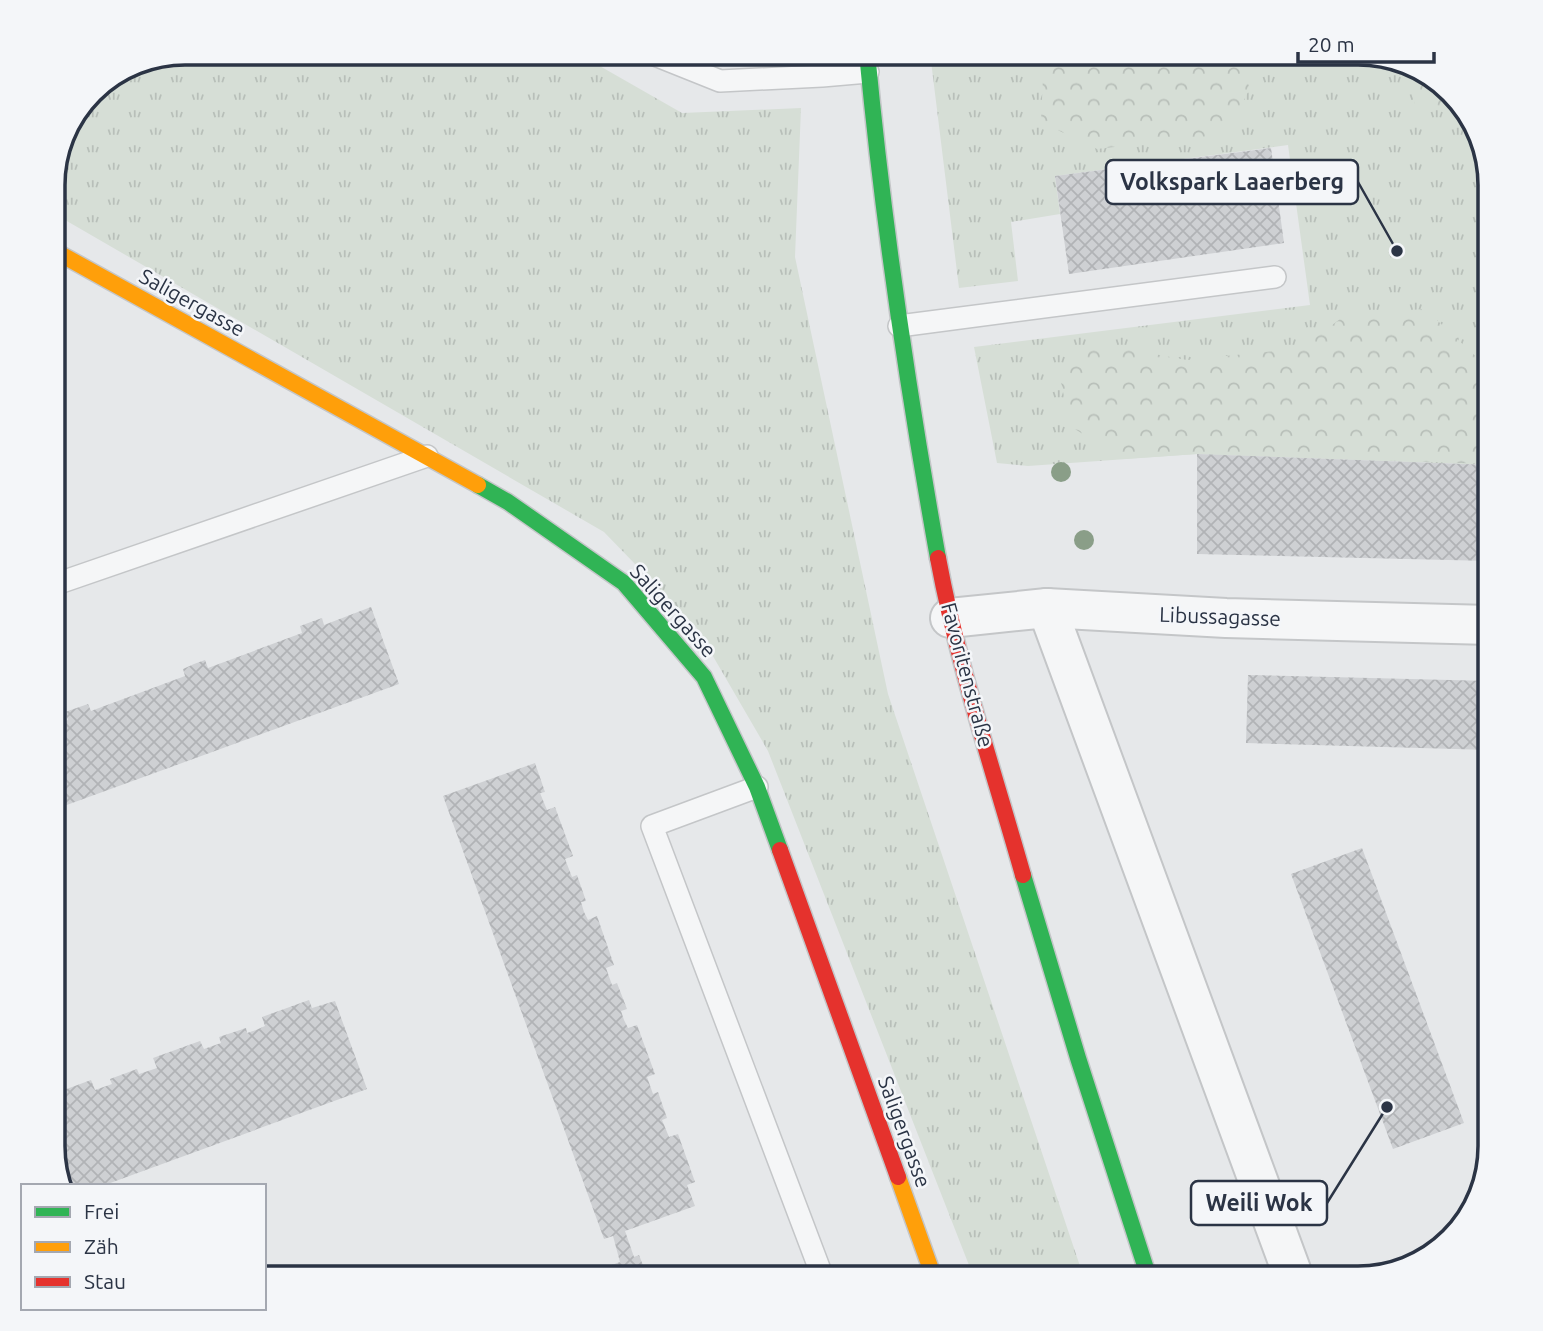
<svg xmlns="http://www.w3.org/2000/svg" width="1543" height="1331" viewBox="0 0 1543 1331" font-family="Ubuntu,sans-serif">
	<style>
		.grass { fill: url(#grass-tufts) }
		.forest { fill: url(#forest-crowns) }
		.building { fill: url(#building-cross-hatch) }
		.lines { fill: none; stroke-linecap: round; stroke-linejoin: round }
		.lane-casing { stroke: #c4c6c8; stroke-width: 24 }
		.street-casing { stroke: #c4c6c8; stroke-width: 42 }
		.fast-casing { stroke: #c4c6c8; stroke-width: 19 }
		.slow-casing { stroke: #c4c6c8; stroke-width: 19 }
		.jam-casing { stroke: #c4c6c8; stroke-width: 19 }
		.lane { stroke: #f5f6f7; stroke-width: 21 }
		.street { stroke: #f5f6f7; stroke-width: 38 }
		.fast { stroke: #30b455; stroke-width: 16 }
		.slow { stroke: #ff9f0a; stroke-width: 16 }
		.jam { stroke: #e5322d; stroke-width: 16 }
		.tree { fill: #8a9e88 }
		.labels { text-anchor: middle; stroke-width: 5; stroke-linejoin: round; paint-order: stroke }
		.street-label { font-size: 21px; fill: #2b3445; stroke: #f4f6f9 }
		.rim { fill: none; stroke: #2b3445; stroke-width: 3.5 }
		.leader { fill: none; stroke: #2b3445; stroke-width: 2.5 }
		.callout-dot { fill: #2b3445; stroke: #f4f6f9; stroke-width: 2.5 }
		.callout { fill: #f4f6f9; stroke: #2b3445; stroke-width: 2.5 }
		.callout-label { font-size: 23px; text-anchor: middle; font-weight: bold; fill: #2b3445 }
	</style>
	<defs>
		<pattern id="grass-tufts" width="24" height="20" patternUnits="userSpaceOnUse" patternTransform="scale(1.75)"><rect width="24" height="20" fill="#d6ded6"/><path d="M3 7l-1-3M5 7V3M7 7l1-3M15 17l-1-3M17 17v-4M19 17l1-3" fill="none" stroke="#b8bfb9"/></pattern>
		<pattern id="forest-crowns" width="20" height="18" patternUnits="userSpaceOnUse" patternTransform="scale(1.75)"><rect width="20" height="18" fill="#d6ded6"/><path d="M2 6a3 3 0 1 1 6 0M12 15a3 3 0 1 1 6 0" fill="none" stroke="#b8bfb9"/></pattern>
		<pattern id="building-cross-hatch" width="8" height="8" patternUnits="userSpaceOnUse" patternTransform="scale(1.75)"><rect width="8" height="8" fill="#ced0d3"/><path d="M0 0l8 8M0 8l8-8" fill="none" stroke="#b1b3b6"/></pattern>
	</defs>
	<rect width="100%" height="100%" fill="#e6e8ea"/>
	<!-- grass -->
	<g class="grass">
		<polygon points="185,53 577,53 682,113 801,108 795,257 888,694 1084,1278 974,1278 768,751 696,627 604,532 53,213 53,176 63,137 77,113 97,86"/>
		<polygon points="930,53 1359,53 1446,86 1480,134 1490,185 1490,465 1197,454 1028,466 997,463 974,347 1310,305 1288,145 1055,176 1060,214 1011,222 1018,281 959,288"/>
	</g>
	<!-- forest -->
	<g class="forest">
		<polygon points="1044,53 1233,53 1250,88 1227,134 1097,149 1041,122"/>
		<polygon points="1406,71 1446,86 1461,108 1415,104"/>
		<polygon points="1425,309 1483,363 1490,363 1490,464 1197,454 1123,459 1070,426 1059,372 1088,342 1187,360 1302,348 1344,316"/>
	</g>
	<!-- building -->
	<g class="building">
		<polygon points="1271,148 1284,243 1069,274 1055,176"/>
		<polygon points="1197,454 1490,465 1490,561 1197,554"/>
		<polygon points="371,607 399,684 53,810 53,726 68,720 65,712 88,704 91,711 185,676 183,669 194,664 205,660 208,668 302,633 300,626 322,618 324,625"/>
		<polygon points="1248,675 1490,681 1490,750 1246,743"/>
		<polygon points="535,763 545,792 540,793 547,810 555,807 573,856 565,859 572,877 577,875 586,901 581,902 584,912 588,920 597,916 614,965 606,968 612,985 617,983 627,1009 621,1011 624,1020 628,1028 637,1025 655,1074 647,1077 653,1094 658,1092 667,1118 662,1120 669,1137 678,1134 695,1182 687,1185 695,1206 625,1231 634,1257 639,1255 648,1278 576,1278 620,1262 613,1236 604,1239 443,796"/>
		<polygon points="1362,848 1464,1123 1393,1149 1291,874"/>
		<polygon points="309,1000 312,1008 335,1001 367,1089 102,1186 61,1186 53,1154 53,1094 91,1080 95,1090 112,1084 110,1079 137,1069 139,1074 157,1068 153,1058 200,1041 204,1049 221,1043 219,1037 246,1028 247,1033 256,1030 265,1026 262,1017"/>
	</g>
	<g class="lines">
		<!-- lane casing -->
		<g class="lane-casing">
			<g id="lane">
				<polyline points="650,53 720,81 822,76 868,72"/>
				<polyline points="899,326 1275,277"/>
				<polyline points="53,585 427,456"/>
				<polyline points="757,787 652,826 823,1278"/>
			</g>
		</g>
		<!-- street casing -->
		<g class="street-casing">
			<g id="street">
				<polyline points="1047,608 1294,1278"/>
				<polyline points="950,618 1047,608 1226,618 1490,625"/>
			</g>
		</g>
		<!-- fast casing -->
		<g class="fast-casing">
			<g id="fast">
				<path d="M867,53C883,222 908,391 938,558"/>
				<polyline points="478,485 508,502 624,583 704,677 757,787 780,850"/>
				<polyline points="1023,875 1078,1058 1149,1278"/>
			</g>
		</g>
		<!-- slow casing -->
		<g class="slow-casing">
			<g id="slow">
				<polyline points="53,250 478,485"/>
				<polyline points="898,1177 934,1278"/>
			</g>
		</g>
		<!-- jam casing -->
		<g class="jam-casing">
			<g id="jam">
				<path d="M938,558C958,666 993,769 1023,875"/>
				<polyline points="780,850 898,1177"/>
			</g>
		</g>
		<!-- lane -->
		<use href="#lane" class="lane"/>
		<!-- street -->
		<use href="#street" class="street"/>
		<!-- fast -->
		<use href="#fast" class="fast"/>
		<!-- slow -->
		<use href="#slow" class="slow"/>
		<!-- jam -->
		<use href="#jam" class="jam"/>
	</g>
	<!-- trees -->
	<g class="tree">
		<circle cx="1061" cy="472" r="10"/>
		<circle cx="1084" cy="540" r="10"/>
	</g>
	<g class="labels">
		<!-- street labels -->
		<g class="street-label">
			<text transform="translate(192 303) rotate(29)" y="7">Saligergasse</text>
			<text transform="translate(673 611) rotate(48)" y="7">Saligergasse</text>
			<text transform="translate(1220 617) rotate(2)" y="7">Libussagasse</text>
			<text transform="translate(967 675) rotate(75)" y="7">Favoritenstraße</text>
			<text transform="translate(904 1132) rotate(70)" y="7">Saligergasse</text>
		</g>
	</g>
	<!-- crop -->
	<path d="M0 0H1543V1331H0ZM185 65H1358A120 120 0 0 1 1478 185V1146A120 120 0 0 1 1358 1266H185A120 120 0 0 1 65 1146V185A120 120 0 0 1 185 65Z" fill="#f4f6f9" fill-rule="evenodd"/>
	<path class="rim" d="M185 65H1358A120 120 0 0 1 1478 185V1146A120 120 0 0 1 1358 1266H185A120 120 0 0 1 65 1146V185A120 120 0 0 1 185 65Z"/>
	<!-- callouts -->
	<path class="leader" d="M1397 251L1358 182M1387 1107L1327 1203"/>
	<g class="callout-dot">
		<circle cx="1397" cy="251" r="7"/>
		<circle cx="1387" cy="1107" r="7"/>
	</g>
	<g class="callout">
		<rect x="1106" y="160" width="252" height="44" rx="7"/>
		<rect x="1191" y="1181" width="136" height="44" rx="7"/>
	</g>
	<g class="callout-label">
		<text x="1232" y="190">Volkspark Laaerberg</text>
		<text x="1259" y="1211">Weili Wok</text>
	</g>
	<!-- legend -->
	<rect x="21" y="1184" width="245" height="126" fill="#f4f6f9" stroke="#a4a8b1" stroke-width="2"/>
	<rect x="35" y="1207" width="35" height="10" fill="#30b455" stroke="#a4a8b1" stroke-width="2"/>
	<text x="84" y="1219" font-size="21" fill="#2b3445">Frei</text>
	<rect x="35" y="1242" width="35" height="10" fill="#ff9f0a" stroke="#a4a8b1" stroke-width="2"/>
	<text x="84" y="1254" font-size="21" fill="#2b3445">Zäh</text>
	<rect x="35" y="1277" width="35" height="10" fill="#e5322d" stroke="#a4a8b1" stroke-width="2"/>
	<text x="84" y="1289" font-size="21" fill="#2b3445">Stau</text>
	<!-- scale -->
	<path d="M1298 52v10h136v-10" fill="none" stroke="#2b3445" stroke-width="3.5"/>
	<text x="1308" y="52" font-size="21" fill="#2b3445" stroke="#f4f6f9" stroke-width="5" paint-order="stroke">20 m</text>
</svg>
